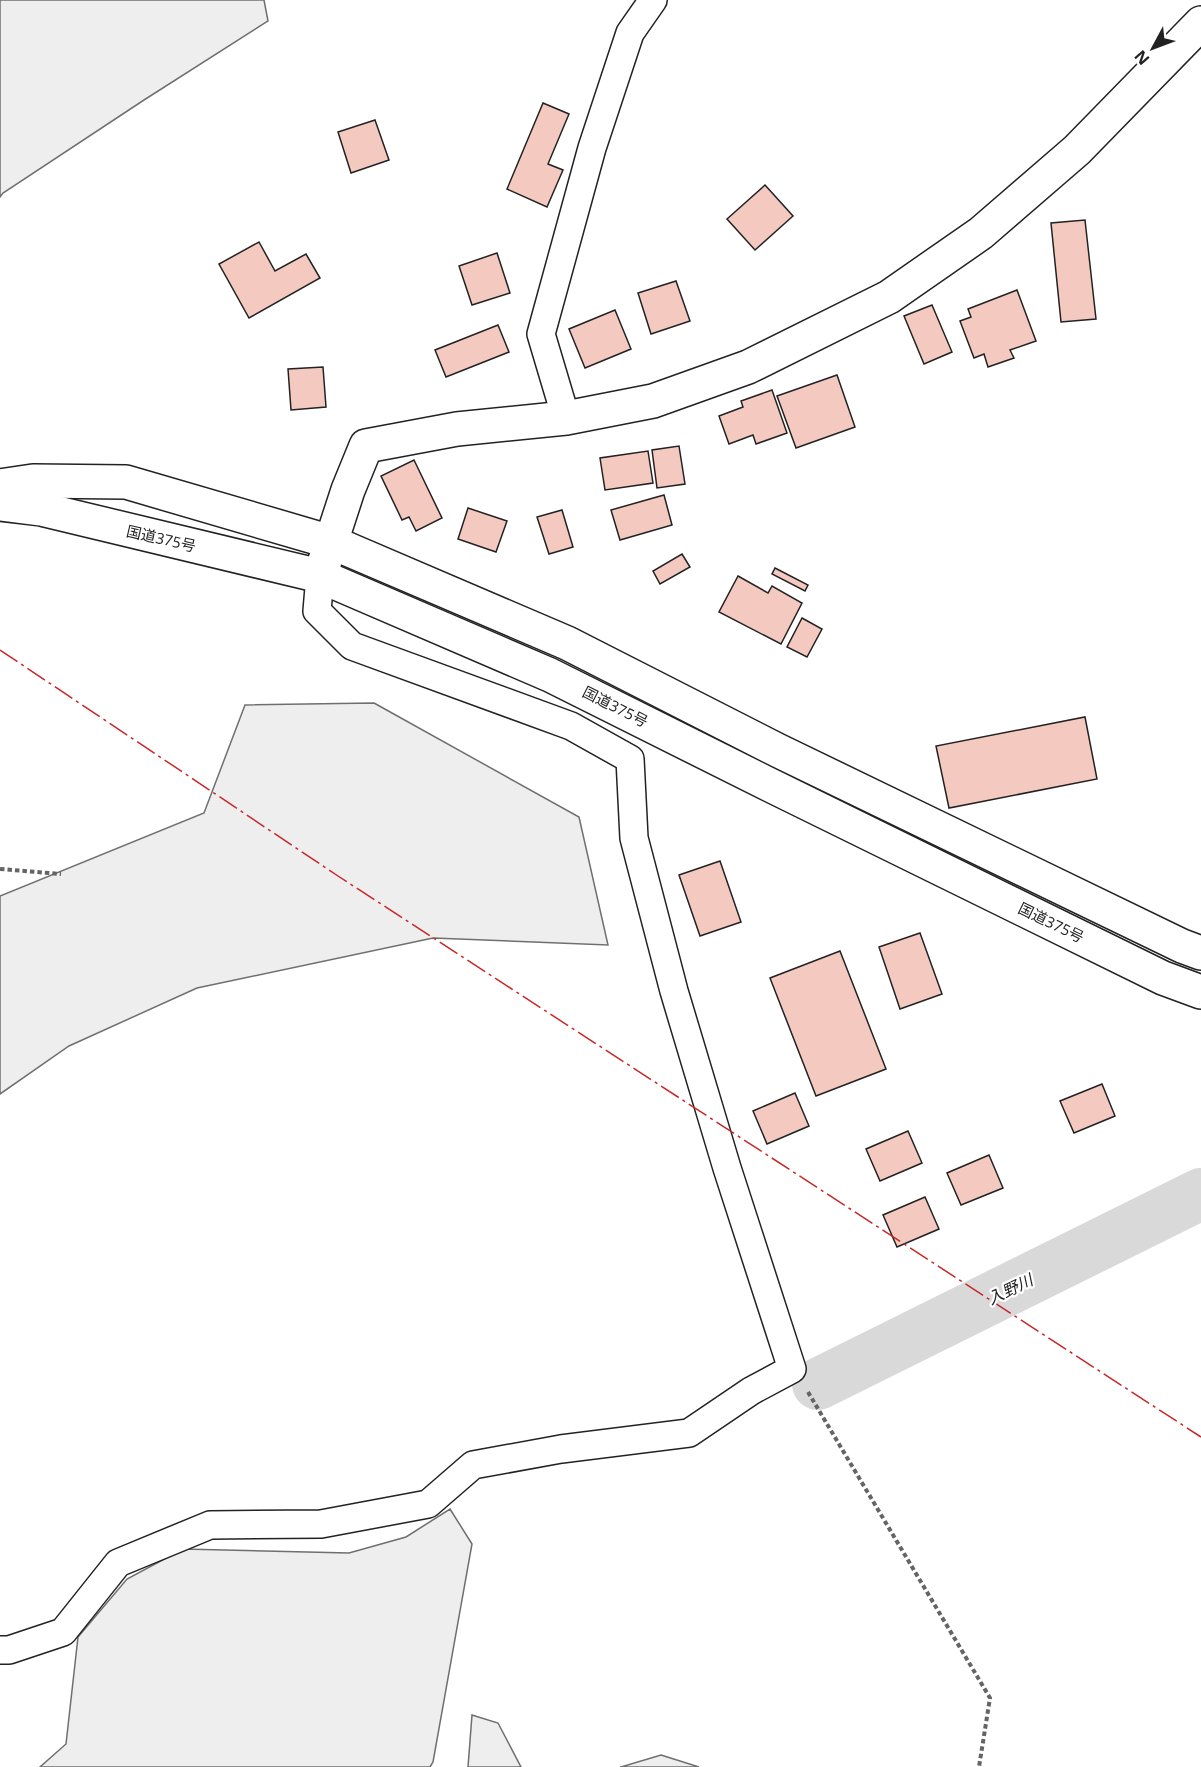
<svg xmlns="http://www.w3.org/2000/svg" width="1201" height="1767" viewBox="0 0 1201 1767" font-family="'Open Sans','Noto Sans JP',sans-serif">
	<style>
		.green { fill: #eee; stroke: #6f6f6f; stroke-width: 1.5 }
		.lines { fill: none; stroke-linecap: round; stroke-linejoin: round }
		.river { stroke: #d9d9d9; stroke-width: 52 }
		.building { fill: #f3c9c0; stroke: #222; stroke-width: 1.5 }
		.street-casing { stroke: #222; stroke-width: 30 }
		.secondary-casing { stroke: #222; stroke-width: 36 }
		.highway-casing { stroke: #222; stroke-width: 36 }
		.path { stroke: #646464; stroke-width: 4; stroke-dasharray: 4.5 3; stroke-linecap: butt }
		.street { stroke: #fff; stroke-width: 27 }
		.secondary { stroke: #fff; stroke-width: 33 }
		.highway { stroke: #fff; stroke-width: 33 }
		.power { stroke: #c62828; stroke-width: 1.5; stroke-dasharray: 21 4.5 3 4.5; stroke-linecap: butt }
		.labels { text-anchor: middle; stroke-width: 4.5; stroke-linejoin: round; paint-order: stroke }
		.street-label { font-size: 15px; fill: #222; stroke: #fff }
		.water-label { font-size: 16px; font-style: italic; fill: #222; stroke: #fff }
	</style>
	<rect width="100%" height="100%" fill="#fff"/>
	<!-- green -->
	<g class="green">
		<polygon points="0,0 264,0 268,21 144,100 3,193 0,197"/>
		<polygon points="374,703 579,817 608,945 433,938 197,988 69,1046 0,1094 0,896 204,813 245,705"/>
		<polygon points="450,1509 472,1544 433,1762 430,1767 40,1767 66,1744 78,1637 127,1579 183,1549 349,1553 406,1537"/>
		<polygon points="472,1715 498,1723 521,1767 468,1767"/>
		<polygon points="661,1755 699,1767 620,1767 621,1767"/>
	</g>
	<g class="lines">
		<!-- river -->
		<polyline class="river" points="818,1384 1201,1194"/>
	</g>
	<!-- building -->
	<g class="building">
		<polygon points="543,103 569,114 548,164 563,170 547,207 507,189"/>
		<polygon points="375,120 389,160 351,173 338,132"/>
		<polygon points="765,185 793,216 755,250 727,219"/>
		<polygon points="1085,220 1096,319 1061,322 1051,223"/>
		<polygon points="259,242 275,271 306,254 320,278 249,318 219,264"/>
		<polygon points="497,253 510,293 472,305 459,266"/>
		<polygon points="676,281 690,321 651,334 638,293"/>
		<polygon points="1017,290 1036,341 1010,350 1014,358 988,367 984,354 974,358 960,321 971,317 968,309"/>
		<polygon points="932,305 952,352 924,364 904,316"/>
		<polygon points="615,310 631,349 585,368 569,329"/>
		<polygon points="498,325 509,352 446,377 435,350"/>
		<polygon points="323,367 326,407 291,410 288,369"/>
		<polygon points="837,375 855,427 796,448 777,396"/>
		<polygon points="772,390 787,433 756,444 753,435 729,444 719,416 743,407 741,401"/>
		<polygon points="679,446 685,484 657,488 652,450"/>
		<polygon points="648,451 653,483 605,490 600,458"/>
		<polygon points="414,460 442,518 416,531 409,517 402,520 381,476"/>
		<polygon points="664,495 672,525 620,540 611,510"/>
		<polygon points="468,508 507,521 496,552 458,539"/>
		<polygon points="562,510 573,547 549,554 537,517"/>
		<polygon points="682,554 690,567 660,584 653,571"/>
		<polygon points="775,568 808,585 805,591 772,574"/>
		<polygon points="738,576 768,593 772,586 802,603 781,644 719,612"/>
		<polygon points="802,618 822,629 807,657 787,647"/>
		<polygon points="1085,717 1097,779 949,808 936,746"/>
		<polygon points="720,861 741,922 700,936 679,875"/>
		<polygon points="920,933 942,994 900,1009 879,947"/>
		<polygon points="840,951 886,1069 816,1096 770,978"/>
		<polygon points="1102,1084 1115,1116 1074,1133 1060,1101"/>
		<polygon points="795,1093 809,1126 767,1144 753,1111"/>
		<polygon points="908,1131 922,1163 880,1181 866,1149"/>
		<polygon points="989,1155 1003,1188 961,1205 947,1173"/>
		<polygon points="925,1197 939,1229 897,1247 883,1215"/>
	</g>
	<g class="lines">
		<!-- street casing -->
		<g class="street-casing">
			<g id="street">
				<polyline points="566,418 541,334 592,148 630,33 653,0"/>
				<polyline points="0,1650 9,1650 63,1632 118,1563 210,1525 321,1524 428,1504 473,1465 561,1449 689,1433 751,1391 792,1369 727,1168 674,991 634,838 630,759 571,726 352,646 317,611 320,576"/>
			</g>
		</g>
		<!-- secondary casing -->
		<g class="secondary-casing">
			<polyline id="secondary" points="320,576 348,490 366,446 457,429 566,418 653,401 748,367 889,297 981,233 1077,150 1201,23"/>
		</g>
		<!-- highway casing -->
		<g class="highway-casing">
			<g id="highway">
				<polyline points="0,486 33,481 126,482 331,542 567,643 777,750 1182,946 1201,953"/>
				<polyline points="0,504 41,509 320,576 550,675 764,782 1163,978 1201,992"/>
			</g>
		</g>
		<!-- path -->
		<g class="path">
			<polyline points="0,869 61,874"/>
			<polyline points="808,1392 990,1698 979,1767"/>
		</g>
		<!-- street -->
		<use href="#street" class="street"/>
		<!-- secondary -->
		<use href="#secondary" class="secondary"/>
		<!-- highway -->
		<use href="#highway" class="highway"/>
		<!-- power -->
		<polyline class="power" points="0,650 338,876 1201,1437"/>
	</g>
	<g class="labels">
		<!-- street labels -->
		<g class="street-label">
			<text transform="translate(161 539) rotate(13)" y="5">国道375号</text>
			<text transform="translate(615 707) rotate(27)" y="5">国道375号</text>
			<text transform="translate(1051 923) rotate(26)" y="5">国道375号</text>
		</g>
		<!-- water labels -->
		<g class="water-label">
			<text transform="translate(1010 1289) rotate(-26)" y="6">入野川</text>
		</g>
	</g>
	<!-- north arrow -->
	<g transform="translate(1153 48) rotate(229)" stroke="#ffffff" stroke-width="4.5" paint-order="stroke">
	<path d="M0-4.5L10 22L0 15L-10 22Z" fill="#222222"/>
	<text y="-9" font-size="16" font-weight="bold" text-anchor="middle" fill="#222222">N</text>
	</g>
</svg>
